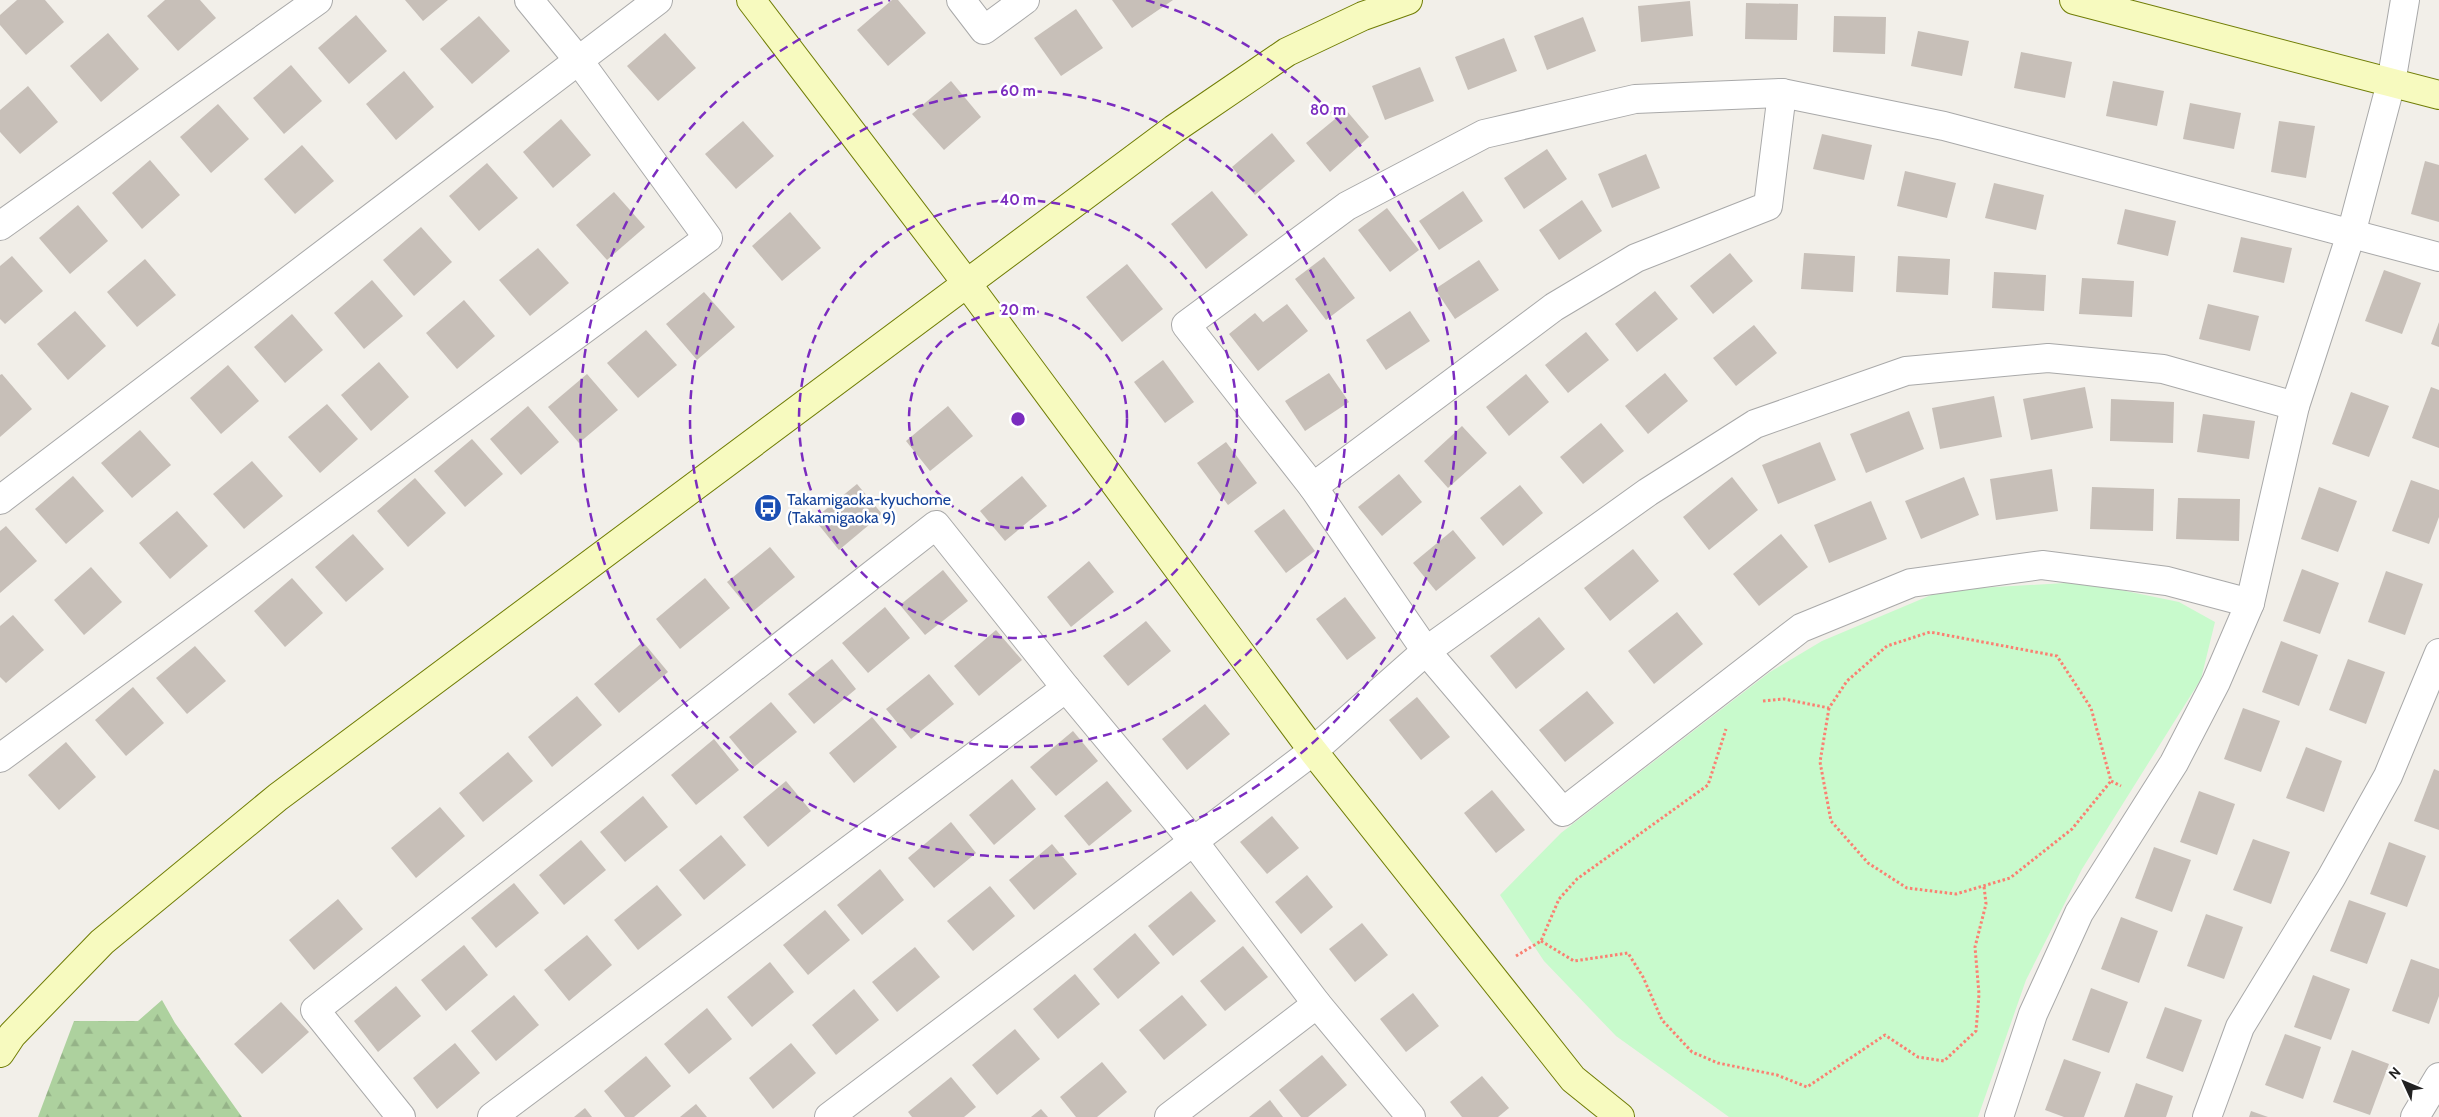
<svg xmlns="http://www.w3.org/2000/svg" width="2439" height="1117" viewBox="0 0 2439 1117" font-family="Cabin,sans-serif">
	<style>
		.forest { fill: url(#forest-firs) }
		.park { fill: #c8facc }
		.building { fill: #c7bfb8 }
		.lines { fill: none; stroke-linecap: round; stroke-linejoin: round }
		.street-casing { stroke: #a9a9a9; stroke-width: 30 }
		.secondary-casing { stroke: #707d05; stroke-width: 30 }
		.path { stroke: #fa8072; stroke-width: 3; stroke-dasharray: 2.5 2.5; stroke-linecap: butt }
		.street { stroke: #fff; stroke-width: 28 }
		.secondary { stroke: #f7fabf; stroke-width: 28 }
		.ring { fill: none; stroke: #7b2cbf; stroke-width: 2.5; stroke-dasharray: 9 6 }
		.labels { text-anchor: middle; stroke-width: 5; stroke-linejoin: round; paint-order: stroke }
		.transit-label { font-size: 16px; fill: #164399; stroke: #fff; text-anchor: start }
		.centre { fill: #7b2cbf; stroke: #fff; stroke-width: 2.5 }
		.ring-label { font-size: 15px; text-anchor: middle; font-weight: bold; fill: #7b2cbf; stroke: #fff; stroke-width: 5; stroke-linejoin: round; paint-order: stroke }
	</style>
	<defs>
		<pattern id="forest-firs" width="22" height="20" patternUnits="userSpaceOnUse" patternTransform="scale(1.25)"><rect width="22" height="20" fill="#add19e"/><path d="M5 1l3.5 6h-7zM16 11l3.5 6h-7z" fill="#95b388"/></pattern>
	</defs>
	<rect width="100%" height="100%" fill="#f2efe9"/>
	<!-- forest -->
	<polygon class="forest" points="162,1000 175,1023 242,1117 38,1117 74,1021 138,1021"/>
	<!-- park -->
	<polygon class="park" points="2082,582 2179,602 2215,622 2201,679 2082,869 2026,980 1978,1117 1729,1117 1616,1036 1544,961 1500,895 1561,833 1770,672 1822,641 1943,590"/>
	<!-- building -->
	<g class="building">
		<polygon points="17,0 45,0 64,22 26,55 0,25 0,15"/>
		<polygon points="165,0 200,0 216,18 178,51 147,16"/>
		<polygon points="405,0 448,0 423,21"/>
		<polygon points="892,0 898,0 926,33 888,66 857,30"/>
		<polygon points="1112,0 1173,0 1132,28"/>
		<polygon points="1690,1 1693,36 1641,42 1638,6"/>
		<polygon points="1746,3 1798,4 1797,40 1745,39"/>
		<polygon points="1076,9 1103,48 1061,76 1034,38"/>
		<polygon points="356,15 387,51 349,84 318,48"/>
		<polygon points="479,16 510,51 472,84 440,49"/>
		<polygon points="1834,16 1886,17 1885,54 1833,52"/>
		<polygon points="1583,17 1596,51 1547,70 1534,36"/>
		<polygon points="1918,31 1969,41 1962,76 1911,66"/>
		<polygon points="108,33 139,69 101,102 70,66"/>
		<polygon points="665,33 696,68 658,101 627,66"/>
		<polygon points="1504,38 1517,71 1468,90 1455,57"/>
		<polygon points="2021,52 2072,62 2065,98 2014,88"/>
		<polygon points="291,65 322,101 284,134 253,98"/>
		<polygon points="1420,67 1434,101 1385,120 1372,86"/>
		<polygon points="404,71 434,107 396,140 366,104"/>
		<polygon points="951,81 981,117 944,150 912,114"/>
		<polygon points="2113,81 2164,91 2157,126 2106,116"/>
		<polygon points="28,86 58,122 20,154 0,132 0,110"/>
		<polygon points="2190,103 2241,113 2234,149 2183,139"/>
		<polygon points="218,104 249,139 211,173 180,137"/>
		<polygon points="1346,110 1369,137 1330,172 1306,143"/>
		<polygon points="561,119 591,155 553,188 523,152"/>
		<polygon points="743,121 774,156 736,189 705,154"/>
		<polygon points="2279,121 2315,126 2306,178 2271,172"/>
		<polygon points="1272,133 1295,161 1255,195 1232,167"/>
		<polygon points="1822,134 1872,145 1864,180 1813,169"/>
		<polygon points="302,145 334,181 295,214 264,179"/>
		<polygon points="1547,149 1567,179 1524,209 1504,178"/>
		<polygon points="1646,154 1660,188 1612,208 1598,174"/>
		<polygon points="150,160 180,195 142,229 112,193"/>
		<polygon points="2425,161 2439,165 2439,222 2411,214"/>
		<polygon points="487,163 518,198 479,231 449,196"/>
		<polygon points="1905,171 1956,183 1947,218 1897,206"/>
		<polygon points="1994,183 2044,195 2036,230 1985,218"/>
		<polygon points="1212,191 1248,235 1206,269 1171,224"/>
		<polygon points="1463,191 1483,221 1439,250 1419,221"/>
		<polygon points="614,192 645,227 607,260 576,225"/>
		<polygon points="1582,200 1602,231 1559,260 1539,230"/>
		<polygon points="78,205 108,241 70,274 39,238"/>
		<polygon points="1387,208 1419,250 1390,272 1358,230"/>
		<polygon points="2125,209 2176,221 2168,256 2117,244"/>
		<polygon points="790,212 821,248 782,281 752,246"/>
		<polygon points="421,227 452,262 414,296 383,260"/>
		<polygon points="2241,237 2292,248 2284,283 2233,272"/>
		<polygon points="538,248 569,283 530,316 499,280"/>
		<polygon points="1730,253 1753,281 1713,314 1690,286"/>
		<polygon points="1804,253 1855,256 1853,292 1801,289"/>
		<polygon points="12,256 43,291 5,324 0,319 0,266"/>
		<polygon points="1898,256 1950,259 1948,295 1896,292"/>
		<polygon points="1324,257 1355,298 1326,320 1295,279"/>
		<polygon points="145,259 176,295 137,327 107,292"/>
		<polygon points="1479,260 1499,290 1455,319 1435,289"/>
		<polygon points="1127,264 1163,309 1122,342 1086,297"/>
		<polygon points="2384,270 2421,283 2402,334 2365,321"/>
		<polygon points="1994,272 2046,275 2044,311 1992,308"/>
		<polygon points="2082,278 2134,281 2132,317 2079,314"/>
		<polygon points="372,280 403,316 364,349 334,313"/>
		<polygon points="1655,291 1678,319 1637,352 1615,324"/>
		<polygon points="704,292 735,327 697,360 666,324"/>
		<polygon points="464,300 495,336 457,369 426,333"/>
		<polygon points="1287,304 1308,331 1258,371 1229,334 1255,313 1263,322"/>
		<polygon points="2208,304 2259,316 2250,351 2199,339"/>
		<polygon points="75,311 106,346 68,380 37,344"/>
		<polygon points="1410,311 1430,341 1386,370 1366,340"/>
		<polygon points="292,314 323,350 285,383 254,347"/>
		<polygon points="2439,322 2439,347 2431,344"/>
		<polygon points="1754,325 1777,353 1736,386 1713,358"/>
		<polygon points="646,330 677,365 638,398 607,363"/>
		<polygon points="1586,332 1609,360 1568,393 1545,365"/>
		<polygon points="1163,360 1194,402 1165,423 1134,382"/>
		<polygon points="379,362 409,397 371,431 341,395"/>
		<polygon points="228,365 259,401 221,434 190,398"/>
		<polygon points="1329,373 1349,402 1305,431 1285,401"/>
		<polygon points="1665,373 1688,401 1648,434 1625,406"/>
		<polygon points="2,374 32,409 0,437 0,375"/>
		<polygon points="587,374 618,410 579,443 548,407"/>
		<polygon points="1526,374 1549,402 1509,436 1486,407"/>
		<polygon points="2085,387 2093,428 2031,440 2023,399"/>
		<polygon points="2431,387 2439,390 2439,448 2412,438"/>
		<polygon points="2351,392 2389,406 2369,457 2332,444"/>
		<polygon points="1994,396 2002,437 1940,449 1932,408"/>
		<polygon points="2111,399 2174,402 2173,443 2110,441"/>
		<polygon points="327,404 358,439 320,473 288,437"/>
		<polygon points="528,406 559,442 521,475 490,439"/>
		<polygon points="948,406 973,436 930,471 906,441"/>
		<polygon points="1909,411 1924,449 1866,473 1850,434"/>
		<polygon points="2203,414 2255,421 2249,459 2197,452"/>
		<polygon points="1601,423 1624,451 1583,484 1560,457"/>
		<polygon points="1462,426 1487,453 1448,488 1424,461"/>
		<polygon points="140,430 171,465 132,498 101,463"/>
		<polygon points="472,439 503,474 465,507 434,471"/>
		<polygon points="1226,442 1257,483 1228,505 1197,463"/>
		<polygon points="1820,442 1836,480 1778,504 1762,465"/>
		<polygon points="252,461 283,496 244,529 213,494"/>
		<polygon points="2052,469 2058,511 1996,520 1990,479"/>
		<polygon points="1399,474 1422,502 1382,536 1358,507"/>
		<polygon points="73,476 104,511 66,544 35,509"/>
		<polygon points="1022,476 1047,506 1005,541 980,511"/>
		<polygon points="1732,477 1758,510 1709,550 1683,517"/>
		<polygon points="1964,477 1979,515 1921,539 1905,501"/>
		<polygon points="415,478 446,513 408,547 377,511"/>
		<polygon points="2411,480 2439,490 2439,517 2429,544 2392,531"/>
		<polygon points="857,484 882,514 839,550 814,519"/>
		<polygon points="1520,485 1543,513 1503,546 1480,518"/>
		<polygon points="2092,487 2154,489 2153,531 2090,529"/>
		<polygon points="2319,487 2357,501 2338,552 2301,539"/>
		<polygon points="2178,498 2240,499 2239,541 2176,539"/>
		<polygon points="1871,501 1887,539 1829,563 1814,525"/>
		<polygon points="1284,509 1315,551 1286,573 1254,531"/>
		<polygon points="177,511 208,546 170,579 139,543"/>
		<polygon points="6,526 37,561 0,593 0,531"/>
		<polygon points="1453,530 1476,558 1436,591 1413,563"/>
		<polygon points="353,534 384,569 346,602 315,567"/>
		<polygon points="1781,534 1808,567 1759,606 1733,574"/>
		<polygon points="770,547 795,577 752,612 727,582"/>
		<polygon points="1633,549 1659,581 1610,621 1584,588"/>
		<polygon points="1089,561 1114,592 1071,627 1047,597"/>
		<polygon points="91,567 122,602 84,635 54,600"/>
		<polygon points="2302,569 2339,583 2320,634 2283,621"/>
		<polygon points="943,570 968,601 925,635 900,605"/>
		<polygon points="2386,571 2423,584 2405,635 2368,622"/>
		<polygon points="292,578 323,613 285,647 254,611"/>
		<polygon points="705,578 730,608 680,649 656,619"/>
		<polygon points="1345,597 1376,638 1347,660 1316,619"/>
		<polygon points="885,607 910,638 868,673 842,643"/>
		<polygon points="1677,612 1703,644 1654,684 1628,651"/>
		<polygon points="13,615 44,650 6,683 0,677 0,626"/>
		<polygon points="1539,617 1565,649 1516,689 1490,656"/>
		<polygon points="1146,621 1171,651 1128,686 1103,656"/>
		<polygon points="996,630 1022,660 979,696 954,666"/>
		<polygon points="2281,641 2318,655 2299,706 2262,692"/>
		<polygon points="643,642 668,672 619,713 594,684"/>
		<polygon points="195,646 226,681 187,714 156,678"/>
		<polygon points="832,659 856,689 814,724 788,694"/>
		<polygon points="2348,659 2385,672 2366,724 2329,710"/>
		<polygon points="929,674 954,704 911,739 886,709"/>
		<polygon points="133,687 164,723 126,756 95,720"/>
		<polygon points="1587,691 1614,723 1565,762 1539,730"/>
		<polygon points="577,696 602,725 552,767 528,737"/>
		<polygon points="1417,697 1450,737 1421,760 1389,720"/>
		<polygon points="771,702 797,732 754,767 729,737"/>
		<polygon points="1205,704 1230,734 1187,770 1162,739"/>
		<polygon points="2243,708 2280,721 2261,772 2224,759"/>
		<polygon points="872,717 897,747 854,783 829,753"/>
		<polygon points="1073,731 1098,761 1056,796 1030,767"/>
		<polygon points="714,739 739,770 696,805 671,775"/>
		<polygon points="66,742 96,777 59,810 28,775"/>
		<polygon points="2306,747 2342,761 2324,812 2286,798"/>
		<polygon points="508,752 533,781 483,822 459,793"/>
		<polygon points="2434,769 2439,771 2439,830 2414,821"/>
		<polygon points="1012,779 1036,809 994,845 969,815"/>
		<polygon points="786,781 811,811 768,847 743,817"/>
		<polygon points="1107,781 1132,811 1089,846 1064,816"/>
		<polygon points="1492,790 1525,830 1496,853 1464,813"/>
		<polygon points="2199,791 2235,804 2217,855 2180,842"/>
		<polygon points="643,796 668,827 625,862 600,832"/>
		<polygon points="440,807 465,836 416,878 391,848"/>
		<polygon points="1272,816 1299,848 1267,874 1240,842"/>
		<polygon points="951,822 976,853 934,888 908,858"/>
		<polygon points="721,835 746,865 704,900 679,870"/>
		<polygon points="2253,839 2290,852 2271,904 2233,890"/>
		<polygon points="581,840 606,870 564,905 539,875"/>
		<polygon points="2389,842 2426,856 2407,907 2370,894"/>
		<polygon points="1052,844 1077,874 1034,910 1009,880"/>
		<polygon points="2154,847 2191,860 2172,912 2135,898"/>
		<polygon points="880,869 904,900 862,935 837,905"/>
		<polygon points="1307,875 1333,907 1301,934 1275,902"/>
		<polygon points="514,883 539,913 496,948 471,918"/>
		<polygon points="657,885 682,915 638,950 614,920"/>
		<polygon points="990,886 1015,916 973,951 947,921"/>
		<polygon points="1191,891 1216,921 1173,956 1148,926"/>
		<polygon points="338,899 363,929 314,970 289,940"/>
		<polygon points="2349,900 2386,913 2367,964 2330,951"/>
		<polygon points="825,910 850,940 808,975 783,945"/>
		<polygon points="2206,914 2243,927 2224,979 2187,966"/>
		<polygon points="2121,917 2158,931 2139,983 2101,969"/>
		<polygon points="1362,923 1388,955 1355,982 1329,949"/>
		<polygon points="1135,933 1160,963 1118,999 1093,969"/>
		<polygon points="587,935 612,965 569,1001 544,970"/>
		<polygon points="464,945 488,975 446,1011 421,980"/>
		<polygon points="1243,946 1268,977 1225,1011 1200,981"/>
		<polygon points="915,947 940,977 897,1012 872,982"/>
		<polygon points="2411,959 2439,969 2439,996 2429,1024 2392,1011"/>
		<polygon points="770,962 794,992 752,1027 727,997"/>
		<polygon points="1075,974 1100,1004 1058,1039 1033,1009"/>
		<polygon points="2313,975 2350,989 2331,1040 2294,1027"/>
		<polygon points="396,986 421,1016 378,1052 354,1021"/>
		<polygon points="2091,988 2128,1002 2109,1053 2072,1040"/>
		<polygon points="854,989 879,1020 836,1055 812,1025"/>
		<polygon points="1413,993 1439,1026 1406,1052 1380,1019"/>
		<polygon points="514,995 539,1025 496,1061 471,1031"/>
		<polygon points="1182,995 1207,1025 1164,1060 1139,1030"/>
		<polygon points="281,1002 309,1032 262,1074 234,1044"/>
		<polygon points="2165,1007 2202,1020 2183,1072 2146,1058"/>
		<polygon points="707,1008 732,1039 689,1074 664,1044"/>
		<polygon points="1015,1029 1040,1059 997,1095 972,1065"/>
		<polygon points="2285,1034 2321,1047 2303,1099 2265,1085"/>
		<polygon points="455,1043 480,1073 437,1109 413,1078"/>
		<polygon points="791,1043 816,1073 773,1109 749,1078"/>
		<polygon points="2352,1050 2389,1064 2370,1115 2333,1102"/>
		<polygon points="1322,1055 1347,1085 1308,1117 1301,1117 1279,1090"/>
		<polygon points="646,1056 671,1086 634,1117 625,1117 604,1091"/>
		<polygon points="2064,1059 2101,1072 2084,1117 2064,1117 2045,1110"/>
		<polygon points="1102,1062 1127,1092 1097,1117 1076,1117 1060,1097"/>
		<polygon points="1482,1076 1509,1108 1498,1117 1462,1117 1450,1102"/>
		<polygon points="951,1077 976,1107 964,1117 912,1117 908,1112"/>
		<polygon points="2136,1083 2173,1096 2166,1117 2124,1117"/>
		<polygon points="1270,1100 1283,1117 1249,1117"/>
		<polygon points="696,1104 707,1117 680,1117"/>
		<polygon points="585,1108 592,1117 574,1117"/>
		<polygon points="1041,1109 1048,1117 1031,1117"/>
		<polygon points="2251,1111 2268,1117 2249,1117"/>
	</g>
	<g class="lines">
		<!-- street casing -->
		<g class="street-casing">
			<g id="street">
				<polyline points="961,0 984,30 1025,0"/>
				<polyline points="0,226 318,0"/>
				<polyline points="1313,487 1554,307 1636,258 1768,206 1782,93"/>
				<polyline points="0,500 658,0"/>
				<polyline points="2250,603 2167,581 2042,565 1911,583 1801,628 1563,812 1426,651 1313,487 1186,325 1347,206 1484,134 1635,99 1782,93 1944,126 2439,257"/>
				<polyline points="0,758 708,238 579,61 529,0"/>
				<polyline points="401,1117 315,1010 936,525 1066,688 1194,842 1317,1004 1411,1117"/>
				<polyline points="492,1117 1066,688"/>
				<polyline points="829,1117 1313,751 1426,651 1648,492 1755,424 1906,371 2048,358 2163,369 2295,406"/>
				<polyline points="1169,1117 1317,1004"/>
				<polyline points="1999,1117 2033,1014 2079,913 2174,763 2216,682 2250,603 2295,406 2351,234 2391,83 2405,0"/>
				<polyline points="2207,1117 2240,1027 2331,878 2388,776 2439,653"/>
				<polyline points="2415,1117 2439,1077"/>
			</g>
		</g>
		<!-- secondary casing -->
		<g class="secondary-casing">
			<g id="secondary">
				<polyline points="751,0 968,285 1313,751 1573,1079 1620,1117"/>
				<polyline points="2074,0 2439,95"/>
				<polyline points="0,1053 12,1035 102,942 278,797 1174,129 1287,52 1363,16 1408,0"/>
			</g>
		</g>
		<!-- path -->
		<g class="path">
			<polyline points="1763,701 1784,699 1829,708 1847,681 1887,646 1930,632 2057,656 2091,708 2111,781 2121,786"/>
			<polyline points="1829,708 1820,762 1831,821 1868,863 1907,888 1956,894 2010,878 2072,829 2111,781"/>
			<polyline points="1541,941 1574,961 1628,953 1643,977 1662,1020 1692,1052 1718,1063 1777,1075 1807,1087 1885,1035 1918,1057 1944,1061 1976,1031 1979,994 1975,947 1986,904 1984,886"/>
			<polyline points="1516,956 1541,941 1559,899 1577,879 1708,785 1726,729"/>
		</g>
		<!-- street -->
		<use href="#street" class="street"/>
		<!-- secondary -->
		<use href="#secondary" class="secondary"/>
	</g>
	<!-- distance rings -->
	<g class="ring">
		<circle cx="1018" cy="419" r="109"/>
		<circle cx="1018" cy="419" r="219"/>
		<circle cx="1018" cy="419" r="328"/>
		<path d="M1146 0A438 438 0 1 1 890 0"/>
	</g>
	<!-- icons -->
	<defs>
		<g id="bus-disc" transform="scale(1.4375)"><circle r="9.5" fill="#1a4fb4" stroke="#fff"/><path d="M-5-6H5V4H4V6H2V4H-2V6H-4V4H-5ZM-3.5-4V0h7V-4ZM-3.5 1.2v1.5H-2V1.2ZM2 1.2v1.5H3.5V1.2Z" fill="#fff"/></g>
	</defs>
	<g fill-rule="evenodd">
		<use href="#bus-disc" x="768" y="508"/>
	</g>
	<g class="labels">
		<!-- transit labels -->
		<g class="transit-label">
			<text x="787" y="505">Takamigaoka-kyuchome<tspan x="787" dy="18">(Takamigaoka 9)</tspan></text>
		</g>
	</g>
	<circle cx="1018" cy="419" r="8" class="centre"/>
	<g class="ring-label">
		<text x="1018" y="96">60 m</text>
		<text x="1328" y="115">80 m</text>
		<text x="1018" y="205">40 m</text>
		<text x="1018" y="315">20 m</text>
	</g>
	<!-- north arrow -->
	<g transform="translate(2404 1082) rotate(314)" stroke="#ffffff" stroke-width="4" paint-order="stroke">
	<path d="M0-4L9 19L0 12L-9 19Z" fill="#222222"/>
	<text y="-8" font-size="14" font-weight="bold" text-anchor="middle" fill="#222222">N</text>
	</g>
</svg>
